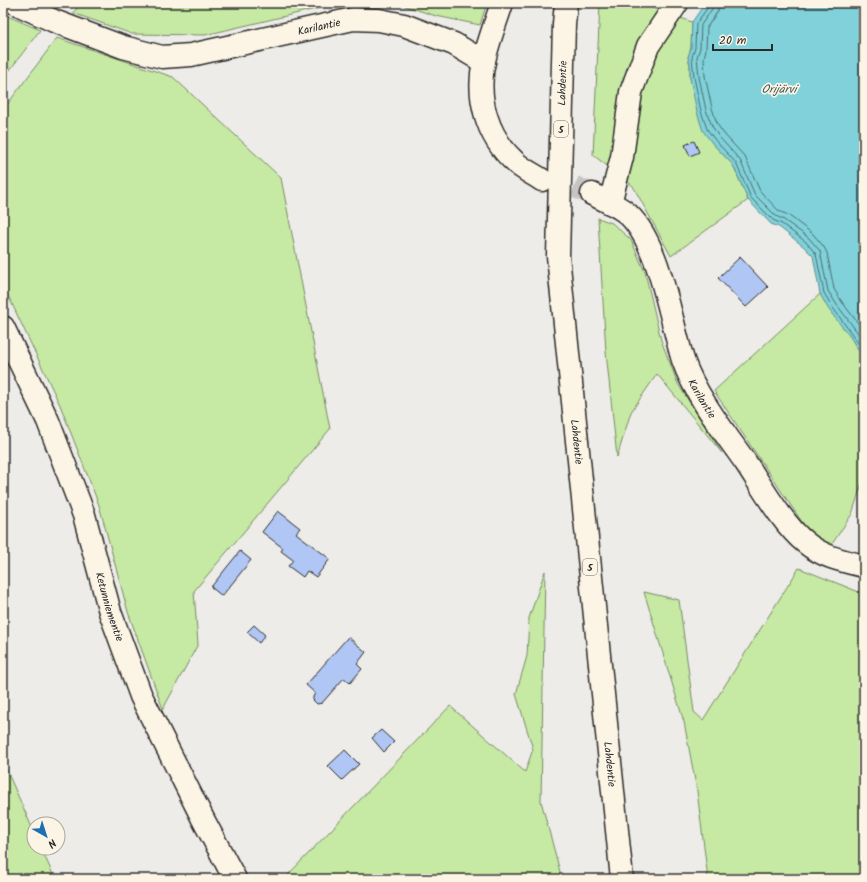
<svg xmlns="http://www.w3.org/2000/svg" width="867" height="882" viewBox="0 0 867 882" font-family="Kalam,sans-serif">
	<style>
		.green { fill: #c6e9a3; stroke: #788a67 }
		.water { fill: #80d1d9; stroke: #5e8f93 }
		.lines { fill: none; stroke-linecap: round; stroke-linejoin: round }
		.shore { stroke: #4d6d71; stroke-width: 1 }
		.building { fill: #b0c6f5; stroke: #2b2b2b }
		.minor-tunnel { stroke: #c6c5c2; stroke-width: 22; stroke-dasharray: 22 11; stroke-linecap: butt }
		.minor-casing { stroke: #2b2b2b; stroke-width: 25 }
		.highway-casing { stroke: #2b2b2b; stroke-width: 25 }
		.minor { stroke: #fcf5e5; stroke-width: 22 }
		.highway { stroke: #fcf5e5; stroke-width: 22 }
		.labels { text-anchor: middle; stroke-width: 3.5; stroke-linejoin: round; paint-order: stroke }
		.shield { fill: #fcf5e5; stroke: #6a6863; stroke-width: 1 }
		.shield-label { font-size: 10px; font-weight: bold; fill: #2b2b2b }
		.street-label { font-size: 11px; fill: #2b2b2b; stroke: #fcf5e5 }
		.water-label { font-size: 12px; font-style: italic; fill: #405456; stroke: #fcf5e5 }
	</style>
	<rect width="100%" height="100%" fill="#edece8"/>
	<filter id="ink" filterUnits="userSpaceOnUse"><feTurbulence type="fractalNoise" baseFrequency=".025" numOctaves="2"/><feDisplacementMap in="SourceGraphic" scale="8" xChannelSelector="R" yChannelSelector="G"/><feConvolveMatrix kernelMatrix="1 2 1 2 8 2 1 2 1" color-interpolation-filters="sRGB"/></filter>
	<g filter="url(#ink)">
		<!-- green -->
		<g class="green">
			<polygon points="39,3 61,3 55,10"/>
			<polygon points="81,3 341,3 205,35 132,34 73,13"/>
			<polygon points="396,3 487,3 480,25 436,16"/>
			<polygon points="600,3 644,3 644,5 692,22 691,48 688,57 690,65 690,78 712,143 733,165 748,200 671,256 633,186 593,155"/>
			<polygon points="3,14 40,30 3,79"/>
			<polygon points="57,38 173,77 281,178 330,429 194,591 198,644 163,709 128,612 99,505 60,405 3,285 3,110"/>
			<polygon points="598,218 612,223 631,240 645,272 661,340 678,384 722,453 657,374 631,412 617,457 606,352"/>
			<path d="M820,294C829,310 841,323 851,338C855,345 858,351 864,356V477L852,514L830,547L808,531L714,391Z"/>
			<polygon points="799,568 859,592 864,593 864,879 708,879 697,791 684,722 644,592 679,600 694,712 703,720"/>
			<polygon points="545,571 541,801 562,879 284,879 450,706 525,772 533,749 516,694 527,656 529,618"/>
			<polygon points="3,762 34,832 34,848 41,848 55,879 3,879"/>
		</g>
		<!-- water -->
		<polygon class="water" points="705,3 864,3 864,356 858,350 851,338 829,310 820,294 813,256 803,246 779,227 771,224 748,200 733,165 712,143 703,131 697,112 690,78 690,65 688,57 691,48 692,22"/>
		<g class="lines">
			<!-- shore -->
			<g class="shore">
				<polyline points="708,3 708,7 696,24 695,48 692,57 694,77 701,111 707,129 715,140 736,163 751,198 773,220 782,224 806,242 816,254 824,293 833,308 864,351"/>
				<polyline points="713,3 712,9 701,25 700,48 697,57 699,77 706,110 712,126 719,137 740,160 755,195 776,216 784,220 809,238 820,251 828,291 837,305 858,333 864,343"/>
				<polyline points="719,3 718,11 707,27 706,49 704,58 705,76 712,108 717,124 724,134 745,157 760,191 779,211 788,215 813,234 824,247 827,253 834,289 842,302 864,331"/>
			</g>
		</g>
		<!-- building -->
		<g class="building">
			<polygon points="694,141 699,152 690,156 685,145"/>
			<polygon points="740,257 768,287 746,307 718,278"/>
			<polygon points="278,511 300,528 296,533 330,559 316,577 307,571 303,577 288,566 293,560 281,551 283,548 262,532"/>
			<polygon points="240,551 251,560 222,596 211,587"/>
			<polygon points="254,625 265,635 259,643 247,632"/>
			<polygon points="348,637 366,652 357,664 362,669 350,683 344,678 322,703 317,704 313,700 313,697 315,693 306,685"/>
			<polygon points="381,730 394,742 384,752 372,738"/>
			<polygon points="345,750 359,764 342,780 328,766"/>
		</g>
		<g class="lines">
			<!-- minor-tunnel -->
			<polyline class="minor-tunnel" points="542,180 573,186 592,194"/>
			<!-- minor casing -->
			<g class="minor-casing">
				<g id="minor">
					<path id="s1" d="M15,3L54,21L123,47L162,57L191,55L353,19L379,20L404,25L454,44L484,62"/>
					<path d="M502,3C496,22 488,42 484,61C476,98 487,136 514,161C522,169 533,174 542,180"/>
					<path id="s2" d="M592,194C602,199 614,204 624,211C659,237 670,319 683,360C695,395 725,433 746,463C762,487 784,526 806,543C823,557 843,561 864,566"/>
					<polyline points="610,203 622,157 631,92 648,46 677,3"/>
					<path id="s3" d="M3,327L48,421L84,515L110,612L141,696L204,821L235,879"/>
				</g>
			</g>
			<!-- highway casing -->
			<g class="highway-casing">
				<g id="highway">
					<path id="s4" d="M566,3L564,24L558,256L622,879"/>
				</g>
			</g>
			<!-- minor -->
			<use href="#minor" class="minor"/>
			<!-- highway -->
			<use href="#highway" class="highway"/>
		</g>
	</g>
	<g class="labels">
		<!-- shield labels -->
		<g class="shield">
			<rect x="554" y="121" width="14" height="16" rx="3"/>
			<rect x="583" y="559" width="14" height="16" rx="3"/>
		</g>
		<g class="shield-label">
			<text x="561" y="133">5</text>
			<text x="590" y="571">5</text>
		</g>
		<!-- street labels -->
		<g class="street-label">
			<text dy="4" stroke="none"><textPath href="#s1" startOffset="317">Karilantie</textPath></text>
			<text transform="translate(562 83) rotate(-88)" y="4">Lahdentie</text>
			<text dy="4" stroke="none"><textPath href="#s2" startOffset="242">Karilantie</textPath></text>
			<text dy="4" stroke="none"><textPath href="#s4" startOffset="440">Lahdentie</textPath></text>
			<text dy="4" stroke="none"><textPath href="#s3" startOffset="300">Ketunniementie</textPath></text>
			<text dy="4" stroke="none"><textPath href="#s4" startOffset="764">Lahdentie</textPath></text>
		</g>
		<!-- water labels -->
		<g class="water-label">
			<text x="779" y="93">Orijärvi</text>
		</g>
	</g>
	<!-- margin -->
	<rect width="867" height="882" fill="none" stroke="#fcf5e5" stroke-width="16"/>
	<rect x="8" y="8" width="851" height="866" fill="none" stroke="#2b2b2b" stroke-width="1.5" filter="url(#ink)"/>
	<!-- north arrow -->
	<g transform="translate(46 836) rotate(141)"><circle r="19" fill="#fcf5e5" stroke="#a8a49b"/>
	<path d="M0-3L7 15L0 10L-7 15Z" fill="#1f6fb2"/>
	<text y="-6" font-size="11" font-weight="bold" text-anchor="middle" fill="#2b2b2b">N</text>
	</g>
	<!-- scale -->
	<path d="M713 44v6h59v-6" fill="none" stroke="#2b2b2b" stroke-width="2"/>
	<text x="719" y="44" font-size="12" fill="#2b2b2b" stroke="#fcf5e5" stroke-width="3" paint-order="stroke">20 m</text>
</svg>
